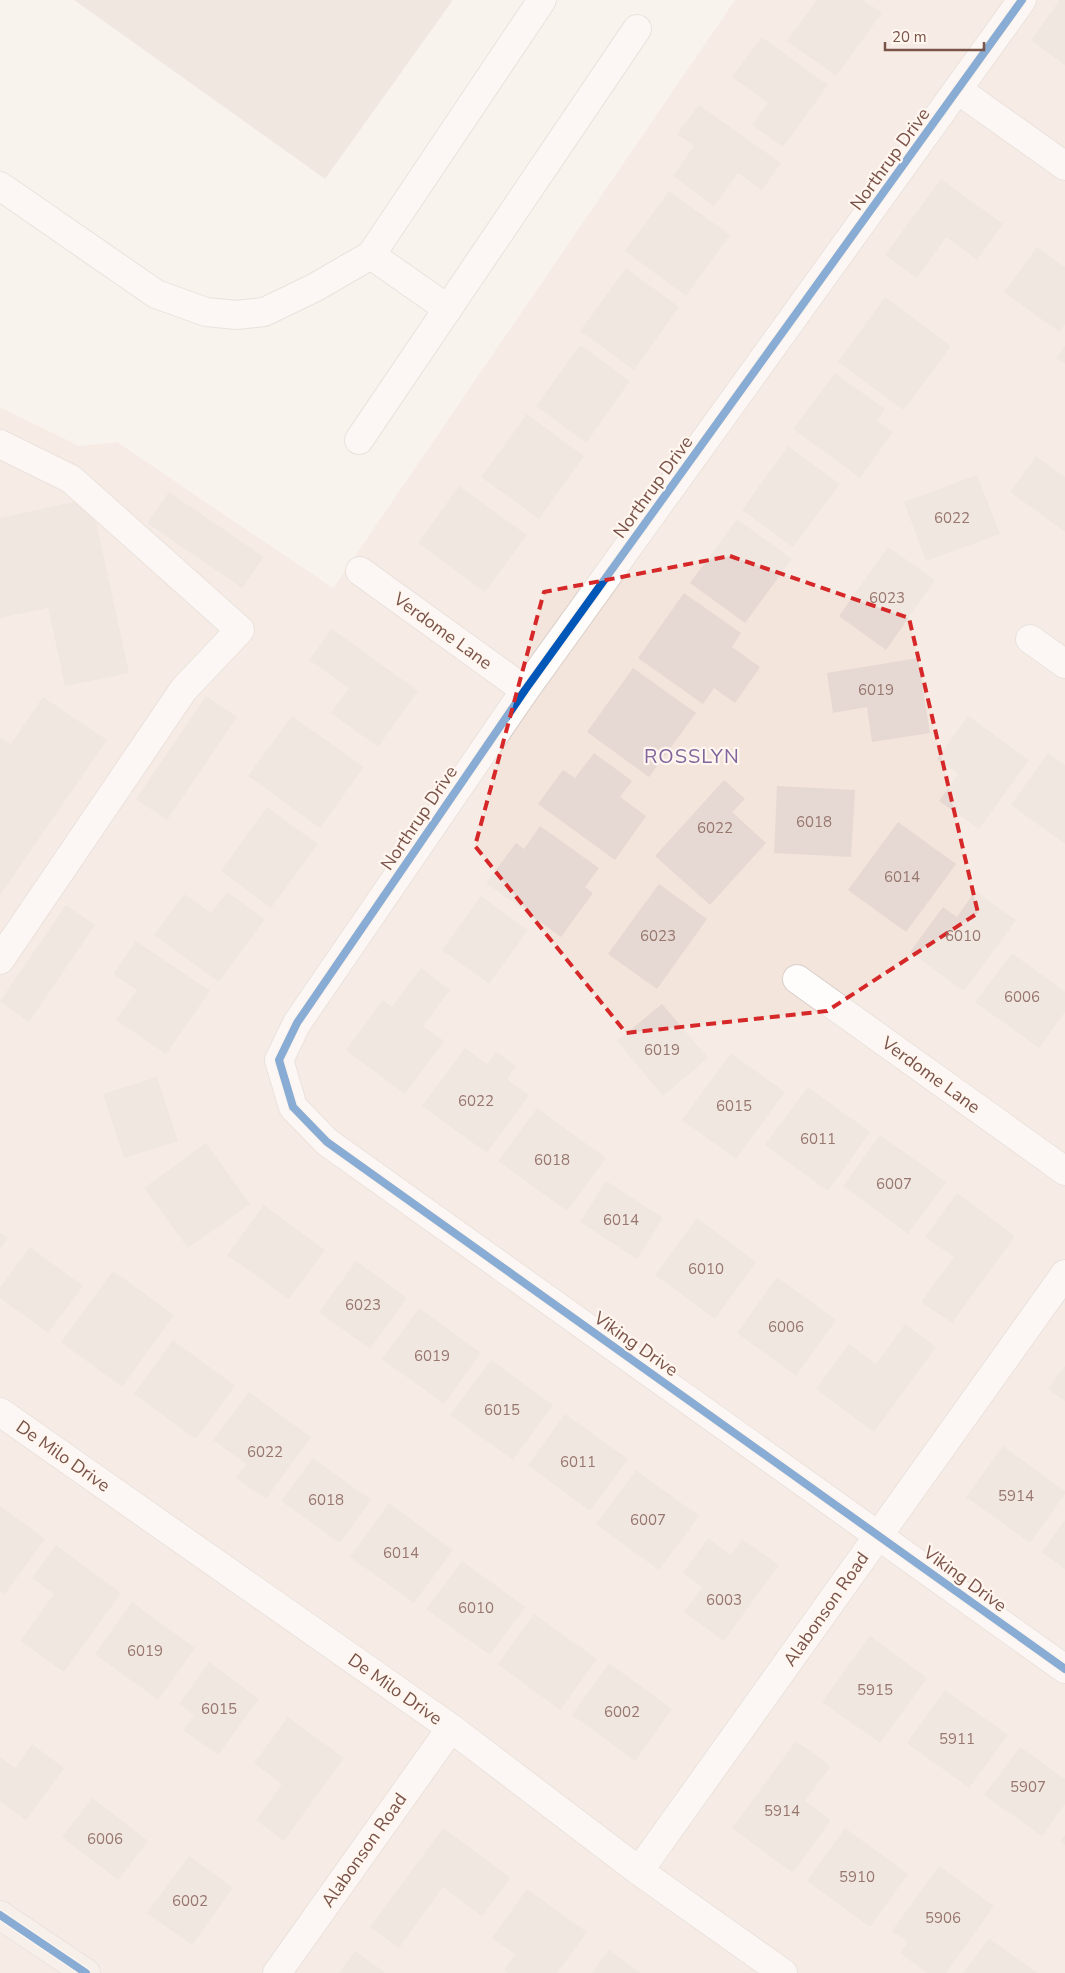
<svg xmlns="http://www.w3.org/2000/svg" width="1065" height="1973" viewBox="0 0 1065 1973" font-family="'Nunito Sans',sans-serif">
	<style>
		.residential { fill: #f3e5db }
		.building { fill: #e6d9d3 }
		.lines { fill: none; stroke-linecap: round; stroke-linejoin: round }
		.minor-casing { stroke: #d8ceca; stroke-width: 30 }
		.major-casing { stroke: #dacfca; stroke-width: 30 }
		.minor { stroke: #fefdfc; stroke-width: 28 }
		.major { stroke: #f3ece6; stroke-width: 28 }
		.cycleway-casing { stroke: #fff6ef; stroke-width: 11 }
		.cycleway { stroke: #0057b8; stroke-width: 8 }
		.marked { fill: none; stroke: #d62828; stroke-width: 4; stroke-dasharray: 10 6; stroke-linejoin: round }
		.labels { text-anchor: middle; stroke-width: 4.5; stroke-linejoin: round; paint-order: stroke }
		.number-label { font-size: 15px; fill: #97776e }
		.street-label { font-size: 18px; fill: #7a5349; stroke: #fff6ef }
		.quarter-label { font-size: 20px; letter-spacing: 1px; fill: #82659d; stroke: #fff6ef }
	</style>
	<rect width="100%" height="100%" fill="#f9f3ed"/>
	<!-- residential -->
	<polygon class="residential" points="735,0 1065,0 1065,1973 0,1973 0,407 79,446 117,442 333,588"/>
	<!-- building -->
	<g class="building">
		<polygon points="74,0 453,0 325,179"/>
		<polygon points="817,0 863,0 882,13 836,76 787,41"/>
		<polygon points="1060,0 1065,0 1065,65 1031,40"/>
		<polygon points="762,37 828,85 783,147 752,125 768,103 732,77"/>
		<polygon points="699,105 781,163 762,190 738,173 714,206 673,176 694,146 677,134"/>
		<polygon points="941,179 1003,224 977,260 946,237 917,278 885,255"/>
		<polygon points="669,191 730,235 686,296 625,251"/>
		<polygon points="1037,247 1065,267 1065,324 1059,332 1004,292"/>
		<polygon points="626,268 679,307 634,370 580,331"/>
		<polygon points="885,297 951,346 904,410 838,362"/>
		<polygon points="580,345 630,381 586,443 536,406"/>
		<polygon points="1065,346 1065,364 1056,358"/>
		<polygon points="835,373 885,409 877,420 893,432 860,478 793,429"/>
		<polygon points="527,414 584,456 539,519 481,477"/>
		<polygon points="788,446 840,484 793,547 742,510"/>
		<polygon points="1036,456 1065,477 1065,532 1010,492"/>
		<polygon points="977,475 1000,534 926,561 904,502"/>
		<polygon points="459,486 527,535 485,592 418,543"/>
		<polygon points="169,492 264,557 242,588 147,523"/>
		<polygon points="91,498 129,673 65,686 48,608 0,618 0,518"/>
		<polygon points="737,519 792,559 745,623 690,583"/>
		<polygon points="888,547 935,580 886,650 839,616"/>
		<polygon points="684,593 741,633 732,647 760,667 735,703 714,688 703,704 638,658"/>
		<polygon points="332,629 418,691 378,747 331,713 349,688 309,660"/>
		<polygon points="918,658 930,733 872,742 867,707 833,713 827,673"/>
		<polygon points="633,668 696,713 649,777 587,732"/>
		<polygon points="206,696 237,717 167,820 136,799"/>
		<polygon points="43,697 107,740 0,895 0,737 11,744"/>
		<polygon points="292,716 364,767 320,828 248,776"/>
		<polygon points="968,716 1029,760 979,829 939,801 958,774 937,759"/>
		<polygon points="594,753 632,781 620,797 646,816 615,860 538,804 563,770 575,778"/>
		<polygon points="1048,753 1065,765 1065,844 1011,805"/>
		<polygon points="724,780 745,799 732,812 766,843 710,905 655,856"/>
		<polygon points="777,786 855,790 851,857 774,853"/>
		<polygon points="267,807 318,844 271,908 221,871"/>
		<polygon points="898,822 956,864 906,932 848,890"/>
		<polygon points="540,826 599,868 585,887 593,893 561,937 486,883 516,843 524,849"/>
		<polygon points="659,884 707,919 657,989 608,954"/>
		<polygon points="975,891 1016,920 964,991 910,952 943,907 957,917"/>
		<polygon points="227,892 265,919 219,982 154,935 184,894 211,913"/>
		<polygon points="481,896 528,930 489,984 442,950"/>
		<polygon points="66,905 95,925 29,1022 0,1001"/>
		<polygon points="136,941 210,991 166,1054 116,1020 137,990 113,974"/>
		<polygon points="1012,953 1065,992 1065,1012 1039,1048 975,1002"/>
		<polygon points="421,968 450,990 423,1026 444,1041 405,1094 346,1050 383,1000 392,1007"/>
		<polygon points="662,1004 708,1058 663,1096 617,1041"/>
		<polygon points="465,1048 487,1064 496,1052 516,1066 507,1079 529,1095 487,1153 422,1106"/>
		<polygon points="731,1053 785,1092 736,1159 682,1120"/>
		<polygon points="157,1077 178,1141 124,1158 103,1094"/>
		<polygon points="808,1087 870,1132 828,1191 765,1145"/>
		<polygon points="537,1108 606,1158 567,1211 498,1161"/>
		<polygon points="880,1135 946,1182 908,1234 843,1186"/>
		<polygon points="206,1143 250,1204 188,1248 144,1188"/>
		<polygon points="606,1181 663,1218 637,1259 580,1222"/>
		<polygon points="957,1193 1015,1236 952,1323 921,1302 954,1257 925,1237"/>
		<polygon points="264,1205 325,1250 289,1299 227,1255"/>
		<polygon points="697,1218 756,1262 715,1319 655,1275"/>
		<polygon points="0,1232 8,1238 0,1249"/>
		<polygon points="30,1247 83,1286 48,1333 0,1298 0,1288"/>
		<polygon points="356,1261 407,1298 370,1349 319,1312"/>
		<polygon points="113,1271 174,1315 122,1387 61,1342"/>
		<polygon points="777,1277 836,1320 796,1376 737,1333"/>
		<polygon points="419,1308 481,1353 444,1404 382,1359"/>
		<polygon points="905,1324 936,1347 874,1432 816,1389 849,1344 876,1364"/>
		<polygon points="173,1340 235,1386 196,1439 134,1394"/>
		<polygon points="491,1360 553,1405 513,1460 450,1415"/>
		<polygon points="1065,1366 1065,1401 1048,1389"/>
		<polygon points="249,1392 311,1437 266,1499 236,1478 246,1464 213,1440"/>
		<polygon points="565,1414 628,1459 590,1511 528,1465"/>
		<polygon points="1003,1446 1065,1491 1065,1494 1030,1543 966,1497"/>
		<polygon points="313,1458 371,1500 340,1543 281,1501"/>
		<polygon points="636,1470 699,1516 659,1570 596,1524"/>
		<polygon points="389,1503 453,1550 414,1603 350,1557"/>
		<polygon points="0,1506 45,1539 4,1595 0,1592"/>
		<polygon points="1065,1520 1065,1569 1042,1552"/>
		<polygon points="708,1538 731,1555 742,1539 779,1565 724,1641 684,1612 702,1587 683,1573"/>
		<polygon points="56,1545 121,1593 64,1672 20,1641 54,1594 32,1578"/>
		<polygon points="462,1561 525,1607 490,1655 426,1609"/>
		<polygon points="132,1602 195,1648 158,1700 95,1654"/>
		<polygon points="534,1614 597,1659 560,1710 498,1664"/>
		<polygon points="870,1636 927,1678 880,1743 822,1702"/>
		<polygon points="209,1662 259,1699 218,1755 183,1730 194,1715 179,1704"/>
		<polygon points="609,1663 672,1709 635,1761 572,1715"/>
		<polygon points="945,1690 1008,1735 969,1788 907,1743"/>
		<polygon points="288,1717 344,1758 284,1841 256,1820 282,1784 254,1763"/>
		<polygon points="796,1741 831,1766 805,1801 831,1820 793,1873 732,1828"/>
		<polygon points="32,1744 64,1768 26,1820 0,1801 0,1757 15,1768"/>
		<polygon points="1020,1747 1065,1779 1065,1804 1042,1836 984,1795"/>
		<polygon points="92,1798 148,1841 118,1880 62,1837"/>
		<polygon points="443,1828 511,1878 482,1916 443,1887 399,1948 370,1927"/>
		<polygon points="845,1828 908,1874 870,1927 807,1881"/>
		<polygon points="1065,1835 1065,1845 1060,1841"/>
		<polygon points="189,1856 233,1888 192,1945 147,1913"/>
		<polygon points="939,1866 994,1906 946,1973 927,1973 900,1953 908,1942 892,1931"/>
		<polygon points="527,1889 587,1932 557,1973 508,1973 504,1970 515,1954 492,1938"/>
		<polygon points="989,1938 1037,1973 963,1973"/>
		<polygon points="609,1950 641,1973 592,1973"/>
		<polygon points="355,1951 384,1972 383,1973 339,1973"/>
	</g>
	<g class="lines">
		<!-- minor casing -->
		<g class="minor-casing">
			<g id="minor">
				<polyline points="1022,0 525,690 297,1023 279,1060 293,1107 327,1142 1065,1669"/>
				<polyline points="958,90 1065,166"/>
				<polyline points="0,186 156,294 206,312 237,315 264,312 314,288 371,255"/>
				<polyline points="448,309 371,255 542,0"/>
				<polyline points="359,440 637,29"/>
				<polyline points="0,444 71,479 240,630 184,689 0,960"/>
				<polyline points="360,571 525,690"/>
				<polyline points="1030,639 1065,664"/>
				<polyline points="797,979 1065,1171"/>
				<polyline points="0,1412 451,1728 639,1871 783,1973"/>
				<polyline points="639,1871 1065,1274"/>
				<polyline points="277,1973 451,1728"/>
			</g>
		</g>
		<!-- major casing -->
		<g class="major-casing">
			<polyline id="major" points="0,1915 86,1973"/>
		</g>
		<!-- minor -->
		<use href="#minor" class="minor"/>
		<!-- major -->
		<use href="#major" class="major"/>
		<!-- cycleway casing -->
		<g class="cycleway-casing">
			<g id="cycleway">
				<polyline points="1022,0 525,690 297,1023 279,1060 293,1107 327,1142 1065,1669"/>
				<polyline points="0,1915 86,1973"/>
			</g>
		</g>
		<!-- cycleway -->
		<use href="#cycleway" class="cycleway"/>
	</g>
	<!-- marked area -->
	<path d="M0 0H1065V1973H0ZM730,556L909,618L978,913L827,1011L626,1033L475,846L544,592Z" fill="#f9f3ed" fill-opacity=".55" fill-rule="evenodd"/>
	<path class="marked" d="M730,556L909,618L978,913L827,1011L626,1033L475,846L544,592Z"/>
	<g class="labels">
		<!-- number labels -->
		<g class="number-label">
			<text x="952" y="523">6022</text>
			<text x="887" y="603">6023</text>
			<text x="876" y="695">6019</text>
			<text x="814" y="827">6018</text>
			<text x="715" y="833">6022</text>
			<text x="902" y="882">6014</text>
			<text x="658" y="941">6023</text>
			<text x="963" y="941">6010</text>
			<text x="1022" y="1002">6006</text>
			<text x="662" y="1055">6019</text>
			<text x="476" y="1106">6022</text>
			<text x="734" y="1111">6015</text>
			<text x="818" y="1144">6011</text>
			<text x="552" y="1165">6018</text>
			<text x="894" y="1189">6007</text>
			<text x="621" y="1225">6014</text>
			<text x="706" y="1274">6010</text>
			<text x="363" y="1310">6023</text>
			<text x="786" y="1332">6006</text>
			<text x="432" y="1361">6019</text>
			<text x="502" y="1415">6015</text>
			<text x="265" y="1457">6022</text>
			<text x="578" y="1467">6011</text>
			<text x="1016" y="1501">5914</text>
			<text x="326" y="1505">6018</text>
			<text x="648" y="1525">6007</text>
			<text x="401" y="1558">6014</text>
			<text x="724" y="1605">6003</text>
			<text x="476" y="1613">6010</text>
			<text x="145" y="1656">6019</text>
			<text x="875" y="1695">5915</text>
			<text x="219" y="1714">6015</text>
			<text x="622" y="1717">6002</text>
			<text x="957" y="1744">5911</text>
			<text x="1028" y="1792">5907</text>
			<text x="782" y="1816">5914</text>
			<text x="105" y="1844">6006</text>
			<text x="857" y="1882">5910</text>
			<text x="190" y="1906">6002</text>
			<text x="943" y="1923">5906</text>
		</g>
		<!-- street labels -->
		<g class="street-label">
			<text transform="translate(890 159) rotate(-54)" y="6">Northrup Drive</text>
			<text transform="translate(653 487) rotate(-54)" y="6">Northrup Drive</text>
			<text transform="translate(443 631) rotate(36)" y="6">Verdome Lane</text>
			<text transform="translate(419 818) rotate(-56)" y="6">Northrup Drive</text>
			<text transform="translate(931 1075) rotate(36)" y="6">Verdome Lane</text>
			<text transform="translate(636 1344) rotate(35)" y="6">Viking Drive</text>
			<text transform="translate(63 1456) rotate(35)" y="6">De Milo Drive</text>
			<text transform="translate(965 1579) rotate(36)" y="6">Viking Drive</text>
			<text transform="translate(826 1609) rotate(-55)" y="6">Alabonson Road</text>
			<text transform="translate(395 1689) rotate(35)" y="6">De Milo Drive</text>
			<text transform="translate(364 1850) rotate(-55)" y="6">Alabonson Road</text>
		</g>
		<!-- quarter labels -->
		<g class="quarter-label">
			<text x="692" y="763">ROSSLYN</text>
		</g>
	</g>
	<!-- scale -->
	<path d="M885 42v8h99v-8" fill="none" stroke="#7a5349" stroke-width="2.5"/>
	<text x="892" y="42" font-size="15" fill="#7a5349" stroke="#fff6ef" stroke-width="4" paint-order="stroke">20 m</text>
</svg>
